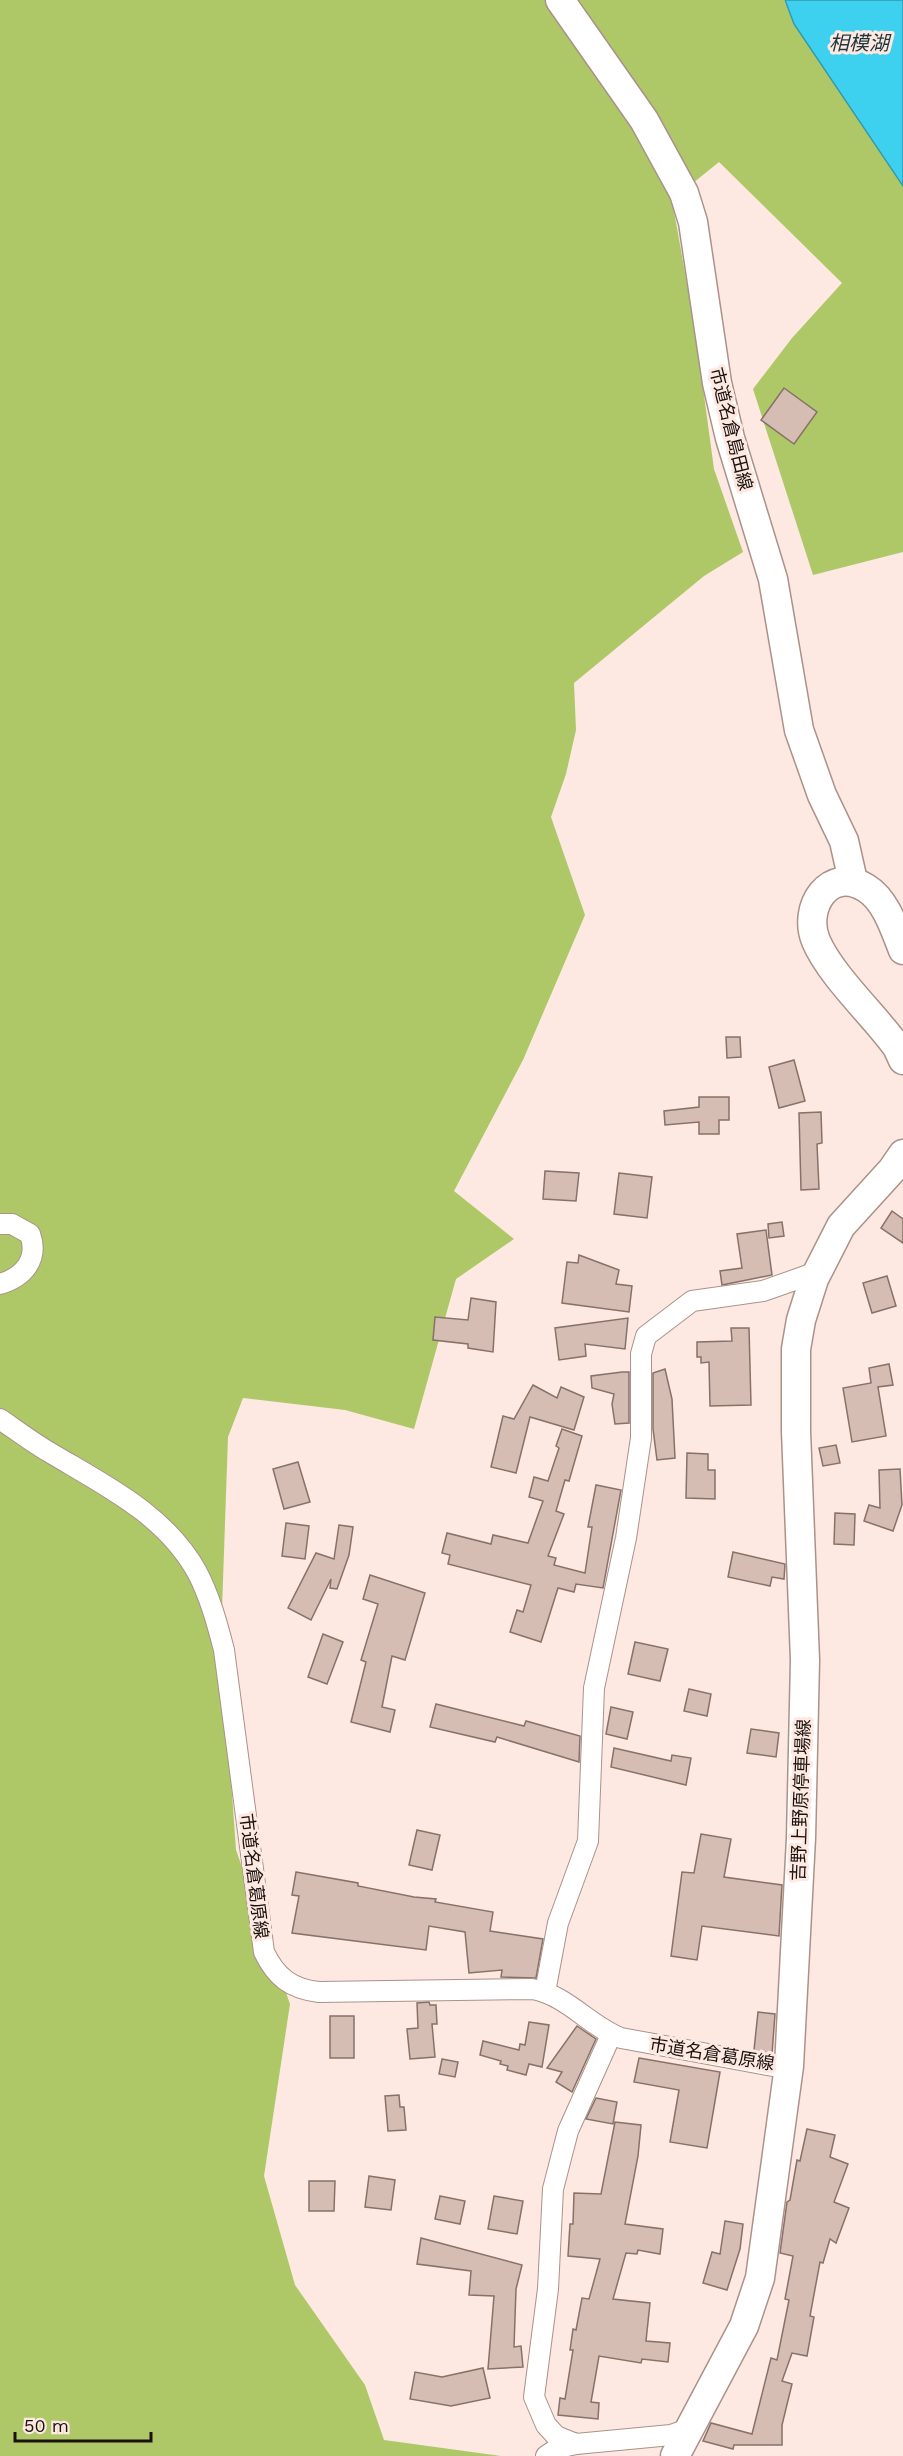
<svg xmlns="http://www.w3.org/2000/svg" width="903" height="2456" viewBox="0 0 903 2456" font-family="'Work Sans','Noto Sans JP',sans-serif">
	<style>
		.forest { fill: #aec868 }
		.water { fill: #3ed1ef; stroke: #3398ac; stroke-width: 1.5 }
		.building { fill: #d5bdb3; stroke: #877168; stroke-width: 1.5 }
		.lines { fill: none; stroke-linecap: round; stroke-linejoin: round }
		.street-casing { stroke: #aa9289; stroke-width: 22 }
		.secondary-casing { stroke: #aa9289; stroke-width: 31 }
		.street { stroke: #fff; stroke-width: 20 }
		.secondary { stroke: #fff; stroke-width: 28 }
		.labels { text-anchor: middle; stroke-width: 6; stroke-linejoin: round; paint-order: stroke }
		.street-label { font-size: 18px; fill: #1a120f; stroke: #fde9e1 }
		.water-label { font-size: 20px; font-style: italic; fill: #1f363c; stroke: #fde9e1 }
	</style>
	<rect width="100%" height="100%" fill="#fde9e1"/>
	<!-- forest -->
	<polygon class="forest" points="0,0 784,0 794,24 903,186 903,552 813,575 753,389 792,338 842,283 719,162 672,200 695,329 714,469 743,552 704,576 574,683 576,730 566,774 551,817 585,915 523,1060 454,1191 514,1239 456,1279 414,1429 345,1410 243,1398 228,1437 221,1638 236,1850 290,2004 264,2176 295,2285 365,2385 384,2440 501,2456 0,2456"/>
	<!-- water -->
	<polygon class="water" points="785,0 903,0 903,186 794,24"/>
	<!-- building -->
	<g class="building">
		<polygon points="784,388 817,412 794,444 761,420"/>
		<polygon points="726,1037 740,1037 741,1057 727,1058"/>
		<polygon points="794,1060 805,1101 779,1108 769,1067"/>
		<polygon points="699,1097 729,1097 729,1120 719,1120 719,1134 699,1134 699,1122 665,1125 664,1111 699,1107"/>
		<polygon points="821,1112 822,1143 817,1144 819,1189 801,1190 799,1113"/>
		<polygon points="545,1171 579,1173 576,1201 543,1199"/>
		<polygon points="619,1173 652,1177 647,1218 614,1214"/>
		<polygon points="892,1211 903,1219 903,1243 881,1228"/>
		<polygon points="782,1222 784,1236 769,1238 768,1224"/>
		<polygon points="766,1230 772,1275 722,1285 720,1271 742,1268 737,1234"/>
		<polygon points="579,1255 619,1270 616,1284 632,1286 629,1312 562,1303 567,1262 578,1263"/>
		<polygon points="887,1276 896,1306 872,1313 863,1283"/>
		<polygon points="471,1298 496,1302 493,1352 468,1348 468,1344 433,1340 435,1317 468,1320"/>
		<polygon points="628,1318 625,1349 585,1344 586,1356 559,1360 555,1328"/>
		<polygon points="731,1328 749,1328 751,1405 710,1406 709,1362 701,1363 701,1357 697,1357 697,1342 732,1341"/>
		<polygon points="889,1364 893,1385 878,1387 886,1436 852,1442 843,1388 871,1383 869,1368"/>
		<polygon points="665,1369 672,1399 675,1458 657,1460 653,1429 653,1373"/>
		<polygon points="622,1372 629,1372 629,1423 615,1424 612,1404 614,1394 592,1388 591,1376"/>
		<polygon points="533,1385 557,1398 561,1387 584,1397 574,1430 530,1417 516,1473 491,1467 503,1416 514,1419"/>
		<polygon points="562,1429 582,1436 569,1481 565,1480 556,1511 564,1514 548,1556 556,1558 554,1565 585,1573 592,1527 588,1527 596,1485 621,1490 603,1588 576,1584 574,1592 558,1588 541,1642 510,1632 517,1610 523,1612 531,1585 448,1564 450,1555 442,1553 447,1533 491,1544 493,1535 528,1543 543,1501 529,1497 534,1477 548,1481 559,1448 556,1446"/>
		<polygon points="836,1445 840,1463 823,1466 819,1448"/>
		<polygon points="687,1453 708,1454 708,1470 715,1470 715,1499 686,1498"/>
		<polygon points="298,1462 310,1502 284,1509 273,1469"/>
		<polygon points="900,1469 902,1505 893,1531 864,1521 869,1505 880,1508 879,1470"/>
		<polygon points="835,1513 855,1514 854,1545 834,1544"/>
		<polygon points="286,1523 309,1526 305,1559 282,1556"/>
		<polygon points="339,1525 353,1527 349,1555 337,1589 330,1588 331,1579 311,1620 288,1608 316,1553 334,1559"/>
		<polygon points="733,1552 785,1564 784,1579 772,1577 770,1586 728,1577"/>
		<polygon points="370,1575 425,1593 405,1660 392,1656 382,1707 395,1710 390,1732 351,1722 366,1662 361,1660 378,1604 363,1599"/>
		<polygon points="323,1634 343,1642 327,1684 308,1677"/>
		<polygon points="635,1642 668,1649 660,1681 628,1674"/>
		<polygon points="689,1689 711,1694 707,1716 684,1711"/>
		<polygon points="436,1704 524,1726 526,1721 580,1736 579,1762 497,1737 495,1742 430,1727"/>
		<polygon points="611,1707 633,1712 627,1739 606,1734"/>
		<polygon points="751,1729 779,1733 776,1757 747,1753"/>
		<polygon points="614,1748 671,1761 672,1755 691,1758 686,1785 611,1767"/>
		<polygon points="417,1830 440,1835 432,1870 409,1865"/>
		<polygon points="701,1834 731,1839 724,1877 782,1885 779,1936 702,1926 697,1960 671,1956 682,1872 694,1873"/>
		<polygon points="296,1872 358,1883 358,1886 414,1897 436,1899 435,1902 493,1912 490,1931 543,1939 536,1978 501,1977 502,1970 469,1973 465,1932 429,1926 426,1950 292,1933 299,1896 292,1895"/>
		<polygon points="429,2002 430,2005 436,2005 437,2024 432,2024 435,2057 410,2059 407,2029 418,2028 417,2003"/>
		<polygon points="758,2012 775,2014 772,2054 754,2050"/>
		<rect x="330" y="2016" width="24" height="42"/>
		<polygon points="529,2022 549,2025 542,2067 529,2064 526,2075 507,2070 508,2066 500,2064 501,2061 480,2055 483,2041 519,2050 520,2044 525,2045"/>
		<polygon points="577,2026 596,2039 572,2092 556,2082 562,2072 547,2068"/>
		<polygon points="639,2058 720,2072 707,2148 670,2142 679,2090 634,2082"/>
		<polygon points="442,2059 458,2062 455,2077 439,2074"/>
		<polygon points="399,2095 400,2107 404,2107 406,2130 388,2131 385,2096"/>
		<polygon points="596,2098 617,2102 613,2124 586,2119"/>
		<polygon points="615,2122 641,2125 638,2156 625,2224 663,2229 660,2254 638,2250 637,2254 626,2253 613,2299 650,2303 646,2341 670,2343 668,2362 642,2359 641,2363 599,2356 591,2402 599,2403 598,2419 558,2415 560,2398 565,2399 573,2350 570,2350 573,2329 576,2330 582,2298 589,2299 600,2259 568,2256 570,2224 573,2224 574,2193 601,2194"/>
		<polygon points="807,2129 835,2135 830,2157 848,2164 834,2202 849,2208 836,2243 830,2239 823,2263 820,2262 810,2316 814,2317 807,2356 792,2353 782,2381 792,2384 782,2425 782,2445 734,2445 733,2449 703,2441 711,2423 752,2434 771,2358 777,2360 789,2300 785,2299 793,2256 780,2253 787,2202 790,2200 797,2160 800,2161"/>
		<polygon points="369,2176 395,2180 391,2210 365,2207"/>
		<polygon points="309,2181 335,2181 334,2211 309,2211"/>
		<polygon points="440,2196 465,2201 460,2224 435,2219"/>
		<polygon points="494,2196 523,2201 517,2234 488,2229"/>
		<polygon points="725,2221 743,2224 740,2249 727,2290 703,2283 712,2252 720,2254"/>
		<polygon points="421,2238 522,2265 516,2289 514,2347 521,2346 523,2367 488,2369 494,2296 469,2295 471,2271 417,2264"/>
		<polygon points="483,2368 490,2398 451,2406 410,2399 415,2372 442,2377"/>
	</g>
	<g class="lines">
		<!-- street casing -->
		<g class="street-casing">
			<g id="street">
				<path d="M0,1224H12L30,1234C39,1259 24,1277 0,1284"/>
				<path d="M0,1419C16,1430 32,1442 49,1452C104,1485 165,1514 197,1572C210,1597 217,1623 224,1650L264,1952C276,1977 291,1989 319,1992L532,1989C567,1995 589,2026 621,2038L773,2066H789"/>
				<polyline points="545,1992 558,1923 588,1841 594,1688 626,1538 641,1438 641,1354 646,1336 692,1301 763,1291 817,1272"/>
				<polyline points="611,2035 568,2131 553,2189 548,2289 534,2397 546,2425 556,2436 576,2444 671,2435 689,2429"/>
				<polyline points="546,2456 558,2448 576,2444"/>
			</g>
		</g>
		<!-- secondary casing -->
		<g class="secondary-casing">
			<g id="secondary">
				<polyline points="560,0 644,120 684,193 693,222 717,383 730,438 773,579 799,730 822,795 844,841 853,881"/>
				<path d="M903,950C895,930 886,900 866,888C829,865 802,908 816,941C831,976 874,1015 897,1047L903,1060"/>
				<polyline points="675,2456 744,2326 760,2278 789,2066 801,1838 805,1660 796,1431 796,1349 801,1320 814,1279 841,1226 892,1170 903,1154"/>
			</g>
		</g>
		<!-- street -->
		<use href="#street" class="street"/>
		<!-- secondary -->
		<use href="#secondary" class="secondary"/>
	</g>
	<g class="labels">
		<!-- street labels -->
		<g class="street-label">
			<text transform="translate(731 429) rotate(76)" y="6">市道名倉島田線</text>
			<text transform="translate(801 1800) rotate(-88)" y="6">吉野上野原停車場線</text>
			<text transform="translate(254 1876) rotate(83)" y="6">市道名倉葛原線</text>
			<text transform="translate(712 2054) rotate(9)" y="6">市道名倉葛原線</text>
		</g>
		<!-- water labels -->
		<g class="water-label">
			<text x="859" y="50">相模湖</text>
		</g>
	</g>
	<!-- scale -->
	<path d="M15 2432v9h136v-9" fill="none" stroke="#1a120f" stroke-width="3"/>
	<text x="24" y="2432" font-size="18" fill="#1a120f" stroke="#fde9e1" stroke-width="4.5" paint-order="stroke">50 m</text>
</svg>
